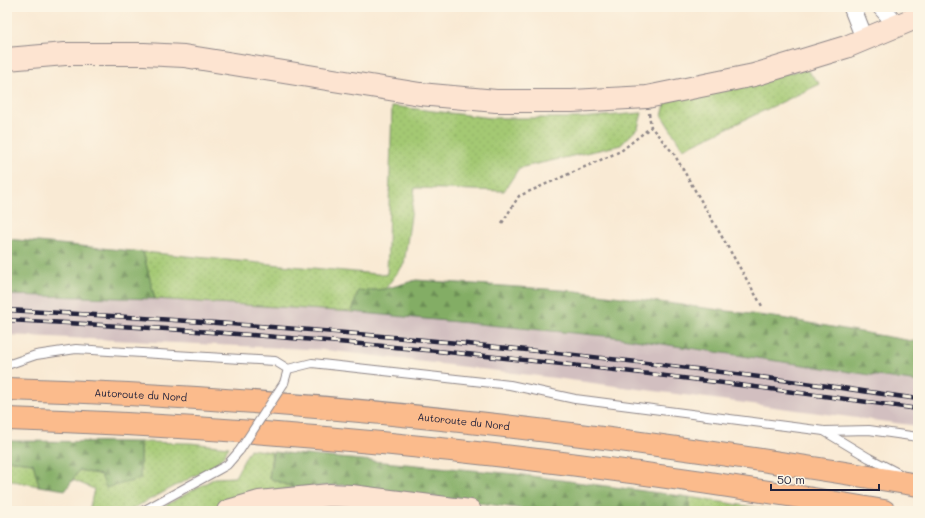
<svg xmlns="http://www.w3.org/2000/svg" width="925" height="518" viewBox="0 0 925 518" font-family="Mali,sans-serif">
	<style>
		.railway { fill: #d2bfc0 }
		.grass { fill: url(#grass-dots); stroke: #637657 }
		.forest { fill: url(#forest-firs); stroke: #526850 }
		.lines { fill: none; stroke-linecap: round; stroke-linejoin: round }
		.lane-casing { stroke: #8e8688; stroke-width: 10 }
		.street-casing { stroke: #8e8688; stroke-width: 19 }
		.secondary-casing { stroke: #8e8688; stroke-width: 24 }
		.highway-casing { stroke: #8e8688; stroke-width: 24 }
		.path { stroke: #8e8688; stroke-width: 2.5; stroke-dasharray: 3 3; stroke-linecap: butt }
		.lane { stroke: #fff; stroke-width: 8 }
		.street { stroke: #fff; stroke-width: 17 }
		.secondary { stroke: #fde4d1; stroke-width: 22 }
		.highway { stroke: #fbbb8c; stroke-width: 22 }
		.rail-casing { stroke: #22223b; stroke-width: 4.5 }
		.rail { stroke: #fcf5e5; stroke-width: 3; stroke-dasharray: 9; stroke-linecap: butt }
		.lane-bridge-casing { stroke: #8e8688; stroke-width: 10; stroke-linecap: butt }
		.lane-bridge { stroke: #fff; stroke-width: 8 }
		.labels { text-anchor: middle; stroke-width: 4; stroke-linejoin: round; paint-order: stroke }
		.street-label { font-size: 10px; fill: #22223b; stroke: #fcf5e5 }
	</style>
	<defs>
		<pattern id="grass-dots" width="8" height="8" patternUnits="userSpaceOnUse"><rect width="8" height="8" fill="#a4c973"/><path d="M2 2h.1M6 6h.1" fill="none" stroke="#8dac64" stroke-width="1.8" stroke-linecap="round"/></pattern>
		<pattern id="forest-firs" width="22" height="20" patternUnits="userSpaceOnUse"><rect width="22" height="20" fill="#83ad65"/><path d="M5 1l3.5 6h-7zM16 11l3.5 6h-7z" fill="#6b8c54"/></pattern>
	</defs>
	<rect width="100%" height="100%" fill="#fcf5e5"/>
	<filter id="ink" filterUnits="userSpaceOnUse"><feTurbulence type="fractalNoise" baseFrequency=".025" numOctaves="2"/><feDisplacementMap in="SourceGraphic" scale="8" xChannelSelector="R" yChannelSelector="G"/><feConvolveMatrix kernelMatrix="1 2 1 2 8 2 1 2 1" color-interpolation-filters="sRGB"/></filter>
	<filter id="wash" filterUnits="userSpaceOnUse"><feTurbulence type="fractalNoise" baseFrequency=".012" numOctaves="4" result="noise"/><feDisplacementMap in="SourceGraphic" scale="16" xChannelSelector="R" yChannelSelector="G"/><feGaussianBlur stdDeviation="0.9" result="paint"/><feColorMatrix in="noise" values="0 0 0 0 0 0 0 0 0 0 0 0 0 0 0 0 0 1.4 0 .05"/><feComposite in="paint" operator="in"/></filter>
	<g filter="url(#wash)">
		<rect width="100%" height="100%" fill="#f9ead4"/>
		<!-- railway -->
		<polygon class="railway" points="7,273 918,368 918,426 555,378 326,350 7,335"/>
		<!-- grass -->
		<g class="grass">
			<polygon points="806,69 820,84 683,149 662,116 666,101"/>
			<polygon points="392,106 491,118 579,118 642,113 638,128 621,145 519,168 504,191 415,188 404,264 385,289 358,291 352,312 155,299 143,252 387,275"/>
			<polygon points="140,442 190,443 229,447 222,458 213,466 128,511 89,511 94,489 73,480 79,470 102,475 140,479"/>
			<polygon points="250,449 272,452 269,478 295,488 268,491 203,511 155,511 215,478 235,477"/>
			<polygon points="7,460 33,463 39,486 7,480"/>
			<polygon points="689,497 779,511 689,511"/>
		</g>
		<!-- forest -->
		<g class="forest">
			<polygon points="7,239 143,252 155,299 7,295"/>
			<polygon points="416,280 576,291 781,318 918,342 918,382 615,337 352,312 358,291 385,289"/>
			<polygon points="7,441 140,442 140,479 106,488 101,475 79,470 66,490 39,486 33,463 7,460"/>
			<polygon points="273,452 516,474 689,497 689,511 539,511 343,485 295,488 269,478"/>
		</g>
	</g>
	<g filter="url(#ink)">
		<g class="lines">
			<!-- lane casing -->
			<g class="lane-casing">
				<g id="lane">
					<polyline points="7,365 36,355 76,349 275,361 288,369 312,363 510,385 575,399 824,431 869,430 918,437"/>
					<polyline points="284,383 288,369"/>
					<polyline points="824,431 869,458 900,474"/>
					<polyline points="143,511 218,470 227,465 240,450"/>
				</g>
			</g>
			<!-- street casing -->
			<g class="street-casing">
				<g id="street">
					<polyline points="852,7 865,40"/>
					<polyline points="881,7 898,26"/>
				</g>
			</g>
			<!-- secondary casing -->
			<g class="secondary-casing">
				<g id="secondary">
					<polyline points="7,59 65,54 144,54 184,56 420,94 496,101 572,101 647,97 754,75 846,47 918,17"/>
					<polyline points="228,511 259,502 330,495 351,496 470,511"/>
				</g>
			</g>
			<!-- highway casing -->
			<g class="highway-casing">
				<g id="highway">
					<path id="s1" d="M7,389C313,398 617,434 918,485"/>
					<path d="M7,419C301,428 595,461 884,511"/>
				</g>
			</g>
			<!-- path -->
			<g class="path">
				<polyline points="649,113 651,127 674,154 762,306"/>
				<polyline points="502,223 519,196 621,151 651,127"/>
			</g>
			<!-- lane -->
			<use href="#lane" class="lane"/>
			<!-- street -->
			<use href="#street" class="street"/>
			<!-- secondary -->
			<use href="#secondary" class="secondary"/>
			<!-- highway -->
			<use href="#highway" class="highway"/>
			<!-- rail casing -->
			<g class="rail-casing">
				<g id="rail">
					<path d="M7,310C312,326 616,354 918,399"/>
					<path d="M7,320C312,334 616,366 918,409"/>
				</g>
			</g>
			<!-- rail -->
			<use href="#rail" class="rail"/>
			<!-- lane-bridge casing -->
			<g class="lane-bridge-casing">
				<polyline id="lane-bridge" points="240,450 284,383"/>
			</g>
			<!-- lane-bridge -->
			<use href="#lane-bridge" class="lane-bridge"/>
		</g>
	</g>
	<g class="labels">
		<!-- street labels -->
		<g class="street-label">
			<text dy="4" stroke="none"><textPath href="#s1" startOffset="134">Autoroute du Nord</textPath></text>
			<text dy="4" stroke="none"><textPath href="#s1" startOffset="458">Autoroute du Nord</textPath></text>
		</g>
	</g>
	<!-- margin -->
	<rect width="925" height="518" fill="none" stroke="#fcf5e5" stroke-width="24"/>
	<!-- scale -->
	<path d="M771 484v6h108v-6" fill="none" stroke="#22223b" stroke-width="2"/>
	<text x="777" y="484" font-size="12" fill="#22223b" stroke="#fcf5e5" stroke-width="3" paint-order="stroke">50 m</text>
</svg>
